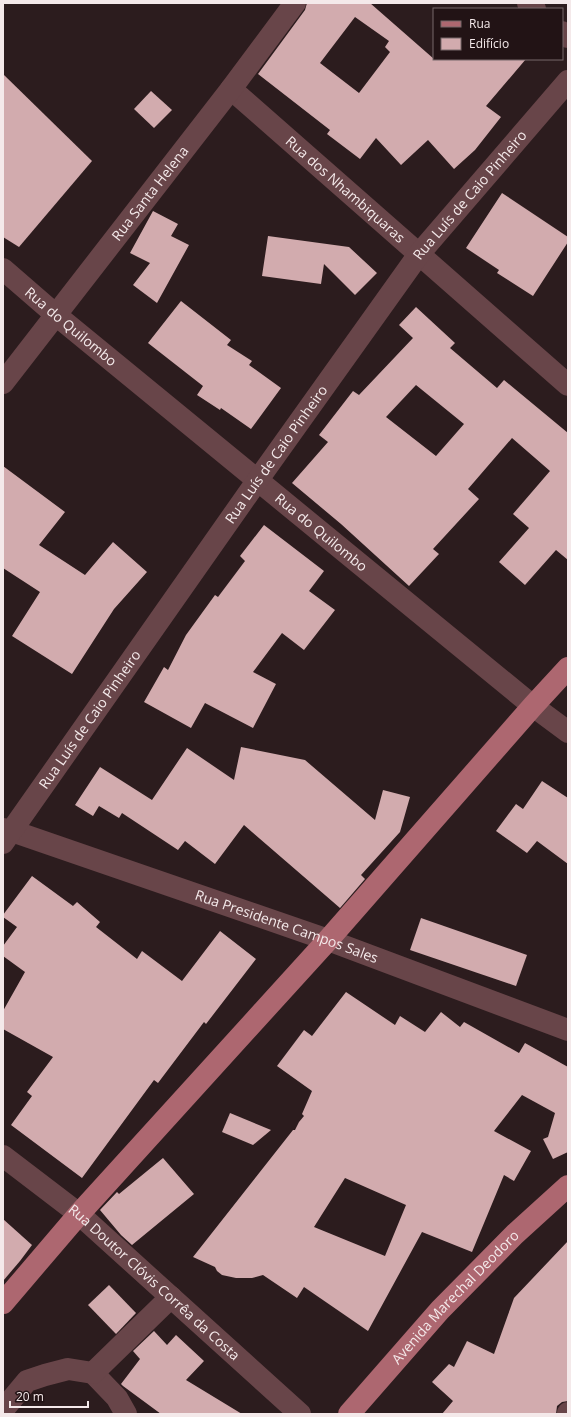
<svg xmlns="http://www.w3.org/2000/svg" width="571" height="1417" viewBox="0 0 571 1417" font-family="'Open Sans',sans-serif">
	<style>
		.building { fill: #d2abae; fill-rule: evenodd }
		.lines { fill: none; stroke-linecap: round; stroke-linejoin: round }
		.minor { stroke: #684549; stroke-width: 22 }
		.major { stroke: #ad6770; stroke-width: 22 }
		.labels { text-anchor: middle; stroke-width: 4; stroke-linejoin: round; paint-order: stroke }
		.street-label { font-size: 14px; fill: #f4e9ea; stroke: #221315 }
	</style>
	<rect width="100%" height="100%" fill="#2c1c1e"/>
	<!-- building -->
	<g class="building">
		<path d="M307,3H370L434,59H526L486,106L501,117L475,150L454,169L428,140L401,165L376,138L360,159L327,134L330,130L258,74L305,10ZM355,17L389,41L385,47L390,52L359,93L320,63Z"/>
		<polygon points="3,74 92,161 19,247 3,237"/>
		<polygon points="151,91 172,110 154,128 134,109"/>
		<polygon points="502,193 568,237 568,242 533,296 497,273 499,270 466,248"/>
		<polygon points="153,211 178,224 171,236 189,245 157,303 133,285 150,263 130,253"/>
		<polygon points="268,236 349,247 377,273 355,295 324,264 321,284 262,276"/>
		<polygon points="181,301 231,340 227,345 252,361 249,365 281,388 251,429 221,408 220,410 197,395 203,386 148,343"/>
		<path d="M416,307L455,343L450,348L497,388L504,380L568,433V560L556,550L525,585L499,562L529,528L513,514L550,471L512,438L468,489L479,499L433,549L439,554L409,586L341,524L292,483L328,442L319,435L353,391L359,395L413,338L399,325ZM416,385L464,424L436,456L386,417Z"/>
		<polygon points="3,466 65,512 39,545 85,575 113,542 147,572 114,609 72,674 12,636 40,592 3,568"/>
		<polygon points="264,525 324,571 309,591 335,610 304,650 282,633 253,672 276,684 253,728 205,703 191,728 144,702 164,667 168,670 186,635 215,595 218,597 245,561 240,556"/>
		<polygon points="241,747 305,760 375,820 383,790 410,797 400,832 361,875 365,879 340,908 244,825 215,864 185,841 178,850 122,813 119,818 99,806 93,816 75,805 100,767 152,800 187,748 234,780"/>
		<polygon points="542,781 568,798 568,864 537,841 527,853 496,831 516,804 523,809"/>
		<polygon points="32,876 73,906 77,902 100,922 96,927 137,959 142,951 182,981 220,931 256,959 206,1024 204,1022 158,1083 154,1080 82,1178 11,1125 32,1096 27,1092 53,1057 3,1029 3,1011 25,972 3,956 3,946 17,927 3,917 3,915"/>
		<polygon points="421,918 527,955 516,986 410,950"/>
		<path d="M346,992L395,1025L400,1016L425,1032L441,1012L460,1027L464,1022L519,1053L525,1043L568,1067V1152L553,1159L543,1139L548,1137L555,1113L522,1095L494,1131L531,1151L514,1181L504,1175L472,1252L422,1232L368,1331L304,1287L297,1298L263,1275L252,1278H236L222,1275L217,1271L215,1267L193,1257L293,1130H295L299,1122L304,1116L302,1114L312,1091L277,1066L304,1030L312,1036ZM345,1178L406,1205L385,1256L314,1227Z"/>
		<polygon points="230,1113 271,1130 253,1145 222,1132"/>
		<polygon points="163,1158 194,1194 132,1245 121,1235 100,1210 117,1192 119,1194"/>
		<polygon points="3,1219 32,1245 20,1261 3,1281"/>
		<polygon points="568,1241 568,1401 562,1402 557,1406 556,1414 442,1414 453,1401 432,1382 449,1364 454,1367 467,1341 494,1354 514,1298"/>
		<polygon points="109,1285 136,1313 116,1334 88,1305"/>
		<polygon points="154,1331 167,1345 176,1335 204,1361 186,1380 242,1414 161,1414 123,1386 121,1384 140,1359 133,1351"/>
	</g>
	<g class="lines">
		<!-- minor -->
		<g class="minor">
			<polyline points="528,3 535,9"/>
			<polyline points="562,32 568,37"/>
			<path id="s1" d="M231,89L568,385"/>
			<path id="s2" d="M3,269L56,315L533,706L568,732"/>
			<path id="s3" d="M3,383L231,89L295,3"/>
			<path id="s4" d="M3,829L12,831L328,940L568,1030"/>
			<path id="s5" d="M3,843L257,481L419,254L568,81"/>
			<path id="s6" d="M3,1156L79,1214L300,1414"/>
			<polyline points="93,1373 117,1398 126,1414"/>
			<polyline points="3,1410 27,1381 45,1375 68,1369 93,1373 171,1297"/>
			<polyline points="568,1414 568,1413"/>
		</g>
		<!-- major -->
		<g class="major">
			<polyline points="3,1303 79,1214 328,940 533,706 568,668"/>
			<path id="s7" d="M349,1414L440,1310L515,1234L568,1186"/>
		</g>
	</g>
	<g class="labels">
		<!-- street labels -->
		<g class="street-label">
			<text dy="5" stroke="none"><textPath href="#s1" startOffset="152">Rua dos Nhambiquaras</textPath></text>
			<text dy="5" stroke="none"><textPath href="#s3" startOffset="240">Rua Santa Helena</textPath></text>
			<text dy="5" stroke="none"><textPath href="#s5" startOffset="799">Rua Luís de Caio Pinheiro</textPath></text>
			<text dy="5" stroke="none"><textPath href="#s2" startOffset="89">Rua do Quilombo</textPath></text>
			<text dy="5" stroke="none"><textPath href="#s5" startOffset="475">Rua Luís de Caio Pinheiro</textPath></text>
			<text dy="5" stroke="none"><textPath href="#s2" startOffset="413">Rua do Quilombo</textPath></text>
			<text dy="5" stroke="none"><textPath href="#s5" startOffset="151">Rua Luís de Caio Pinheiro</textPath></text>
			<text dy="5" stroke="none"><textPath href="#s4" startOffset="300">Rua Presidente Campos Sales</textPath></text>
			<text dy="5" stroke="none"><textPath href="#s6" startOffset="197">Rua Doutor Clóvis Corrêa da Costa</textPath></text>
			<text dy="5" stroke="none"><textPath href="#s7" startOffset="158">Avenida Marechal Deodoro</textPath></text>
		</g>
	</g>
	<!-- border -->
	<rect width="571" height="1417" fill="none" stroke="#f4e9ea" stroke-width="8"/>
	<!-- legend -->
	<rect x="433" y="8" width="130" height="52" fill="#221315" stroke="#76696a"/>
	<rect x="441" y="21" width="20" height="6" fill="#ad6770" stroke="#76696a"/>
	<text x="469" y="28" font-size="12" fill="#f4e9ea">Rua</text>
	<rect x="441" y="38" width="20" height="12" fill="#d2abae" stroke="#76696a"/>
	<text x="469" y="48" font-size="12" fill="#f4e9ea">Edifício</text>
	<!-- scale -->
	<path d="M10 1401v6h78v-6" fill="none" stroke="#f4e9ea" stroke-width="2"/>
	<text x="16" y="1401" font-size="12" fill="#f4e9ea" stroke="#221315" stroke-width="3" paint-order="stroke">20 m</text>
</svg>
